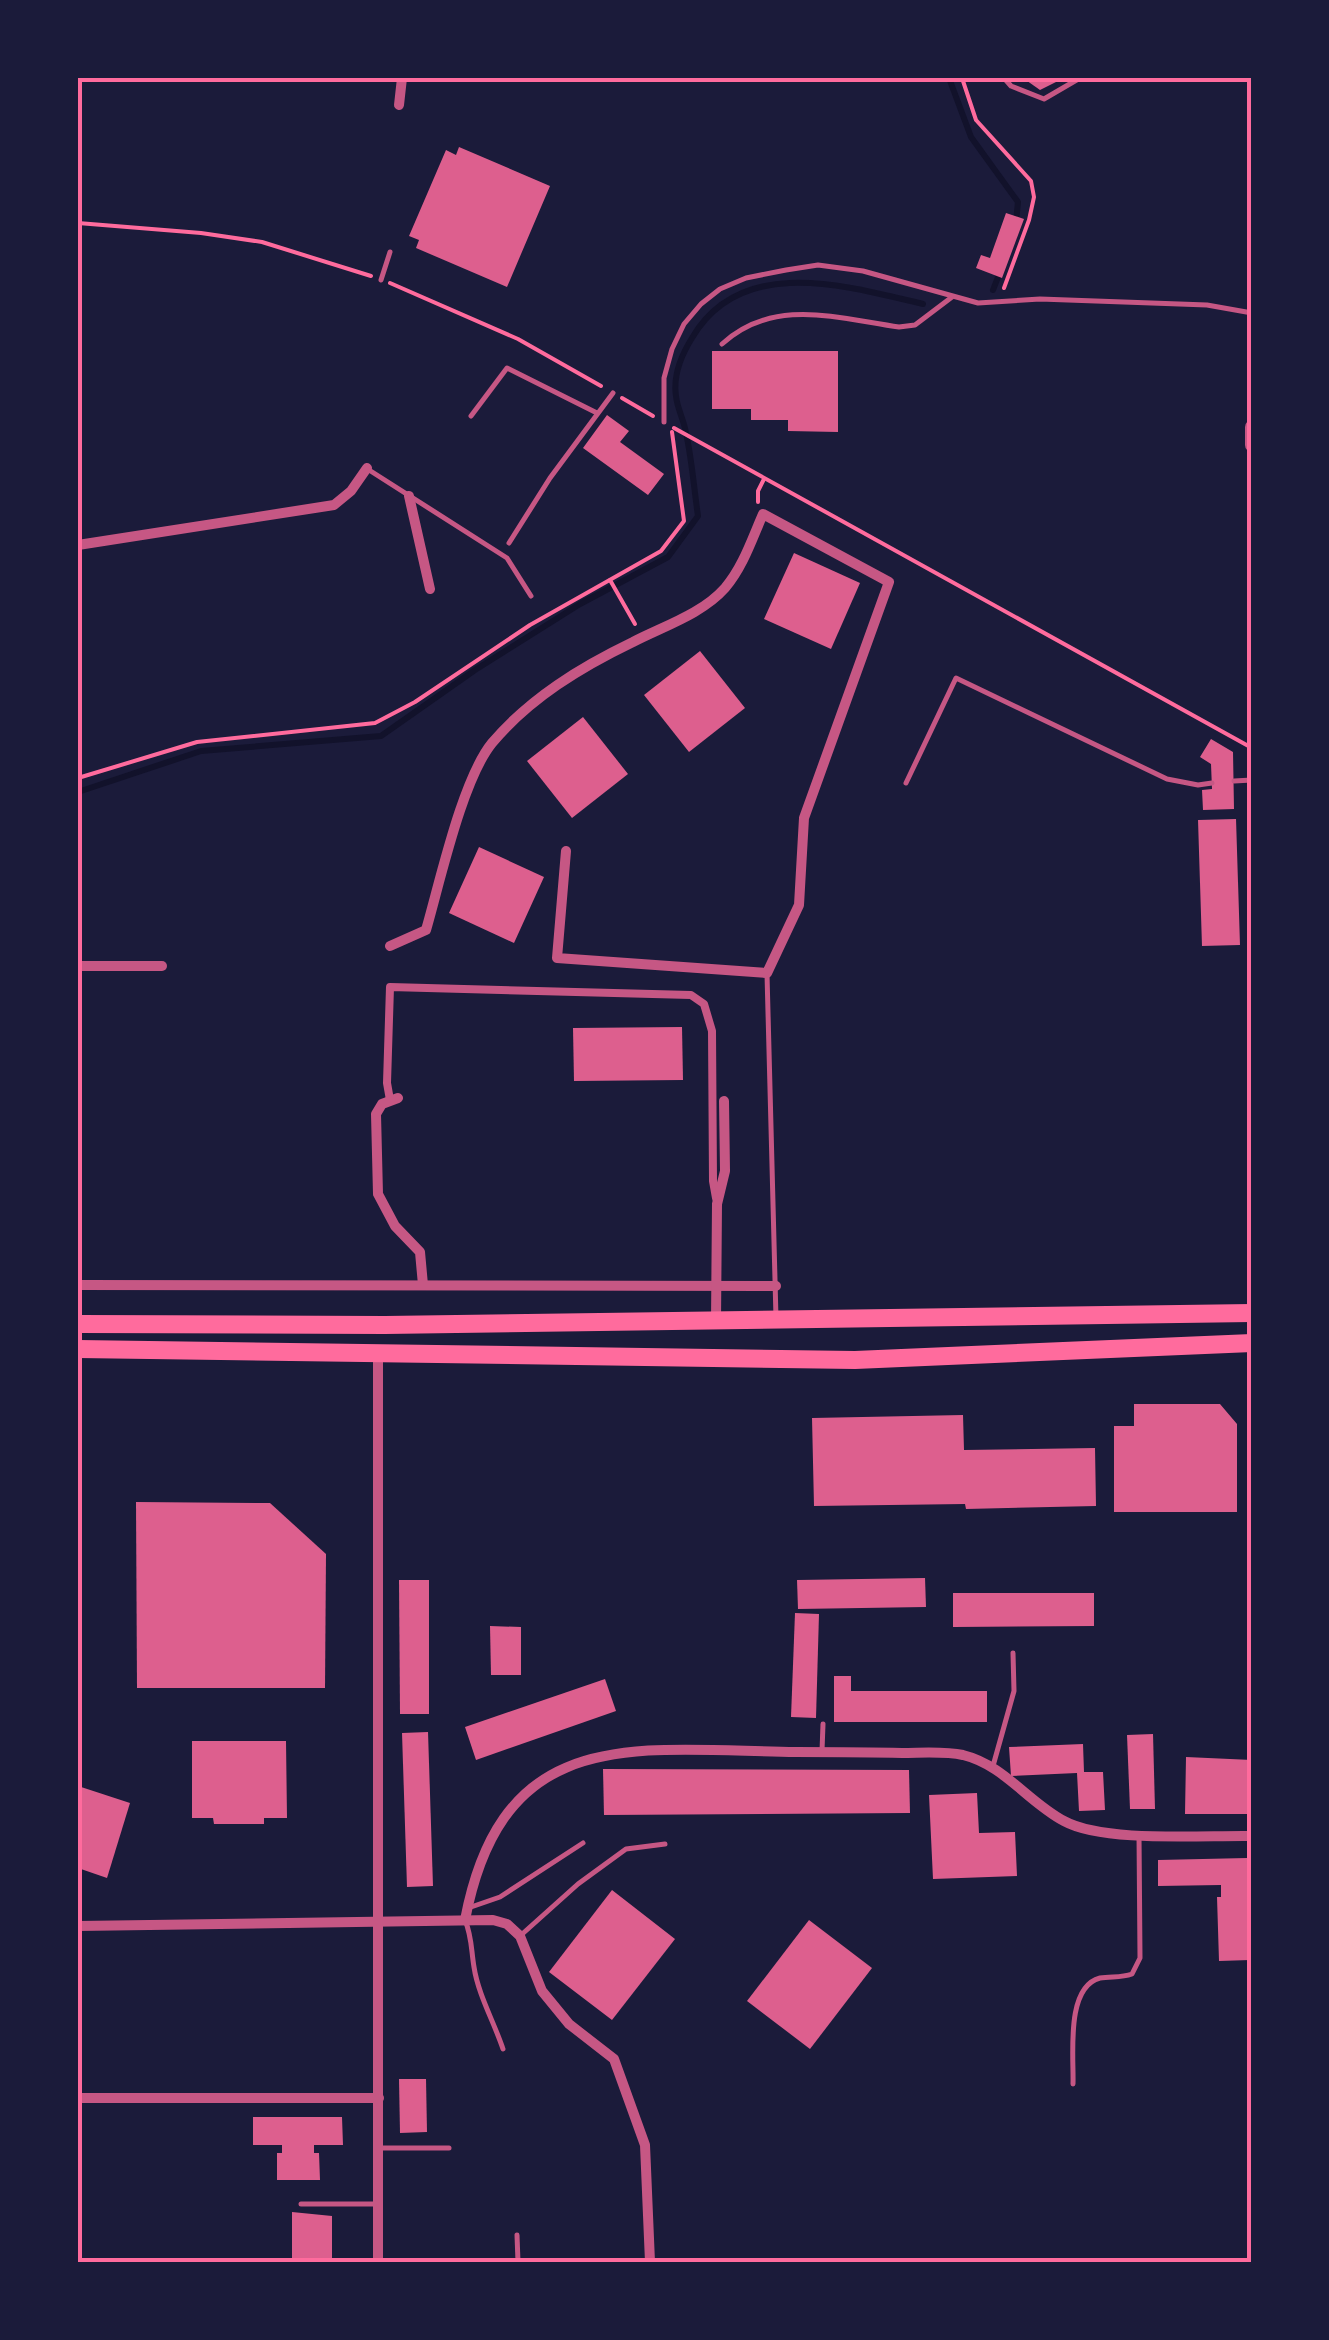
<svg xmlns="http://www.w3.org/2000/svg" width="1329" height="2340" viewBox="0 0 1329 2340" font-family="Lato,sans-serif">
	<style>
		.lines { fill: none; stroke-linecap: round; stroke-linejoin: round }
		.stream { stroke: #12122b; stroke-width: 6 }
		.building { fill: #dd5f8e }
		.path { stroke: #ff6b9d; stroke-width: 4 }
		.service { stroke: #c65784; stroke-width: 5 }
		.pedestrian { stroke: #c65784; stroke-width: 8 }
		.minor { stroke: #c65784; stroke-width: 10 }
		.tertiary { stroke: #c65784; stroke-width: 14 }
		.primary { stroke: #ff6b9d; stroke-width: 18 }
		.neatline { fill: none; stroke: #ff6b9d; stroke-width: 4 }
	</style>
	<rect width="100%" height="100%" fill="#1b1b3a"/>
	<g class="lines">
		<!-- stream -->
		<g class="stream">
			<polyline points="949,78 971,137 1018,202 1016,222"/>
			<polyline points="993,290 1000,272"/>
			<path d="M78,792L201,751L381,736L475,670L580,604L668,557L698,516C694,489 692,460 686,433C684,420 677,408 676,396C673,376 682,354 692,338C741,254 847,286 923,304"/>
		</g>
	</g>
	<!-- building -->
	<g class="building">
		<polygon points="1023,78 1064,78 1040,90"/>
		<polygon points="459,147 550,186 507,287 416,248 419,240 409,236 446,150 456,155"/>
		<polygon points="1006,213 1024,219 1002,278 976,268 981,255 990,258"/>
		<polygon points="712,351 838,351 838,432 788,431 788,420 751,420 751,409 712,409"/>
		<polygon points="607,415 629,431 620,442 664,474 648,495 583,448"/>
		<polygon points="794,553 860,583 831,649 764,619"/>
		<polygon points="700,651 745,708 689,752 644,695"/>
		<polygon points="583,717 628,774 572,818 527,761"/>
		<polygon points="1211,739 1233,752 1234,809 1203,810 1202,790 1212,789 1211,764 1200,757"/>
		<polygon points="1236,819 1240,945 1202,946 1198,820"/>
		<polygon points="479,847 544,877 514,943 449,913"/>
		<polygon points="682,1027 683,1080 574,1081 573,1028"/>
		<polygon points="1134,1404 1220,1404 1237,1424 1237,1512 1114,1512 1114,1426 1134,1426"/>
		<polygon points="963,1415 964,1450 1095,1448 1096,1506 966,1509 965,1504 814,1506 812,1418"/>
		<polygon points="136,1502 270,1503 326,1554 325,1688 137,1688"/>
		<polygon points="925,1578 926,1607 798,1609 797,1580"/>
		<polygon points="399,1580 429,1580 429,1714 400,1714"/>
		<polygon points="953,1593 1094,1593 1094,1626 953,1627"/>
		<polygon points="795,1613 819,1614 816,1718 791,1717"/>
		<polygon points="490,1626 521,1627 521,1675 491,1675"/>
		<polygon points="834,1676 851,1676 851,1691 987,1691 987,1722 834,1722"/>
		<polygon points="605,1679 616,1711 476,1760 465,1727"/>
		<polygon points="428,1732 433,1886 407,1887 402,1733"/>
		<polygon points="1153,1734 1155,1809 1130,1809 1127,1735"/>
		<polygon points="192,1741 286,1741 287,1818 264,1818 264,1824 214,1824 213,1818 192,1818"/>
		<polygon points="1083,1744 1084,1772 1103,1772 1105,1810 1079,1811 1077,1773 1011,1776 1009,1747"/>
		<polygon points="1186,1757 1252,1760 1252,1802 1248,1802 1248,1814 1185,1814"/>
		<polygon points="603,1769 909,1770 910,1813 604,1815"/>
		<polygon points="78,1786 130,1803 107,1878 78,1868"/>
		<polygon points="977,1793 979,1833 1015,1832 1017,1876 933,1879 929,1795"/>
		<polygon points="1247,1858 1250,1960 1219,1961 1217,1897 1221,1897 1221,1885 1158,1886 1158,1860"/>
		<polygon points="612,1890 675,1939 612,2020 549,1972"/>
		<polygon points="809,1920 872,1968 810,2049 747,2001"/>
		<polygon points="399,2079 426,2079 427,2132 400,2133"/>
		<polygon points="253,2117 342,2117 343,2145 314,2145 314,2153 319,2153 320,2180 277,2180 277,2153 282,2153 282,2145 253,2145"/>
		<polygon points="292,2212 332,2216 332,2262 292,2262"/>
	</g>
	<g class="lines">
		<!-- path -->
		<g class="path">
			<polyline points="962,78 976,120 1031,181 1034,197 1029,220 1004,288"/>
			<polyline points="78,223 201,233 262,242 371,276"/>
			<polyline points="390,283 518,339 601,386"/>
			<polyline points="622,398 653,416"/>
			<polyline points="674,428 1252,748"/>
			<polyline points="758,502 758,491 764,479"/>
			<polyline points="610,580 635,624"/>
			<polyline points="78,778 197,742 375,723 415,702 530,625 661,551 684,521 672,432"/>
		</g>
		<!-- service -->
		<g class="service">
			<polyline points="1004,78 1011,86 1044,99 1080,78"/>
			<polyline points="381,280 390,252"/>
			<path d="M722,344C774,297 836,318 899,327L915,325L952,297"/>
			<polyline points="471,416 507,368 597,413"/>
			<polyline points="664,422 664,378 672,349 684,324 701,304 720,289 746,278 786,270 818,265 863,271 978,303 1040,299 1207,305 1252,313"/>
			<polyline points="369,470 507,558 531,596"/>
			<polyline points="509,543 550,478 613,393"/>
			<polyline points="1234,781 1252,780"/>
			<polyline points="906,783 956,678 1167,779 1198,785 1212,783"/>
			<polyline points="767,974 776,1318"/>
			<polyline points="822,1751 823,1724"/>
			<polyline points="993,1766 1014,1691 1013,1653"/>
			<polyline points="471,1907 500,1897 583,1843"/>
			<path d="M465,1920C472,1937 471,1949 474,1967C478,1994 494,2022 503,2049"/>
			<polyline points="520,1936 578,1884 626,1849 665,1844"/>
			<path d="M1073,2084C1074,2057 1065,1987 1100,1978C1111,1976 1121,1978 1132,1974L1140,1958L1139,1834"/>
			<polyline points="379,2148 449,2148"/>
			<polyline points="301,2204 378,2204"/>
			<polyline points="517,2235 518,2262"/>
		</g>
		<!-- pedestrian -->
		<polyline class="pedestrian" points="390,1100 387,1083 390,987 691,995 704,1004 712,1031 713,1181 716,1198"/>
		<!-- minor -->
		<g class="minor">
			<polyline points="399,105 402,78"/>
			<polyline points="409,496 430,589"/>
			<polyline points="78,545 334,505 351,491 367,468"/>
			<path d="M390,946L426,930C440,882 462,780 492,743C530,698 581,667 633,642C664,626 702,614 725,588C743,567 752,539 763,514L889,582L804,818L799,905L767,973L557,958L566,851"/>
			<polyline points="78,966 162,966"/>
			<polyline points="398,1098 382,1104 376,1114 378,1194 395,1226 420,1252 423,1285"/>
			<polyline points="78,1285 776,1286"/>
			<polyline points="716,1321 717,1204 725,1171 724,1101"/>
			<path d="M465,1920C503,1722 635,1750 796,1752C831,1752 867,1752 902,1753C921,1753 944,1751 963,1755C1004,1765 1028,1802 1064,1821C1104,1843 1204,1835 1252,1836"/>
			<polyline points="78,1926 493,1920 507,1924 520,1936 542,1991 569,2024 614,2059 645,2145 650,2262"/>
			<polyline points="78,2098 379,2098"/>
			<polyline points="378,2262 378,1352"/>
		</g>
		<!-- tertiary -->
		<polyline class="tertiary" points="1252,427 1252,445"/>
		<!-- primary -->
		<g class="primary">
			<polyline points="78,1324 385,1325 1252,1313"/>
			<polyline points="78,1349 855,1360 1252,1343"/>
		</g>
	</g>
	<!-- border -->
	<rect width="1329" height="2340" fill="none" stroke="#1b1b3a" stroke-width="160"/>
	<rect x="80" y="80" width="1169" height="2180" class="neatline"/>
</svg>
